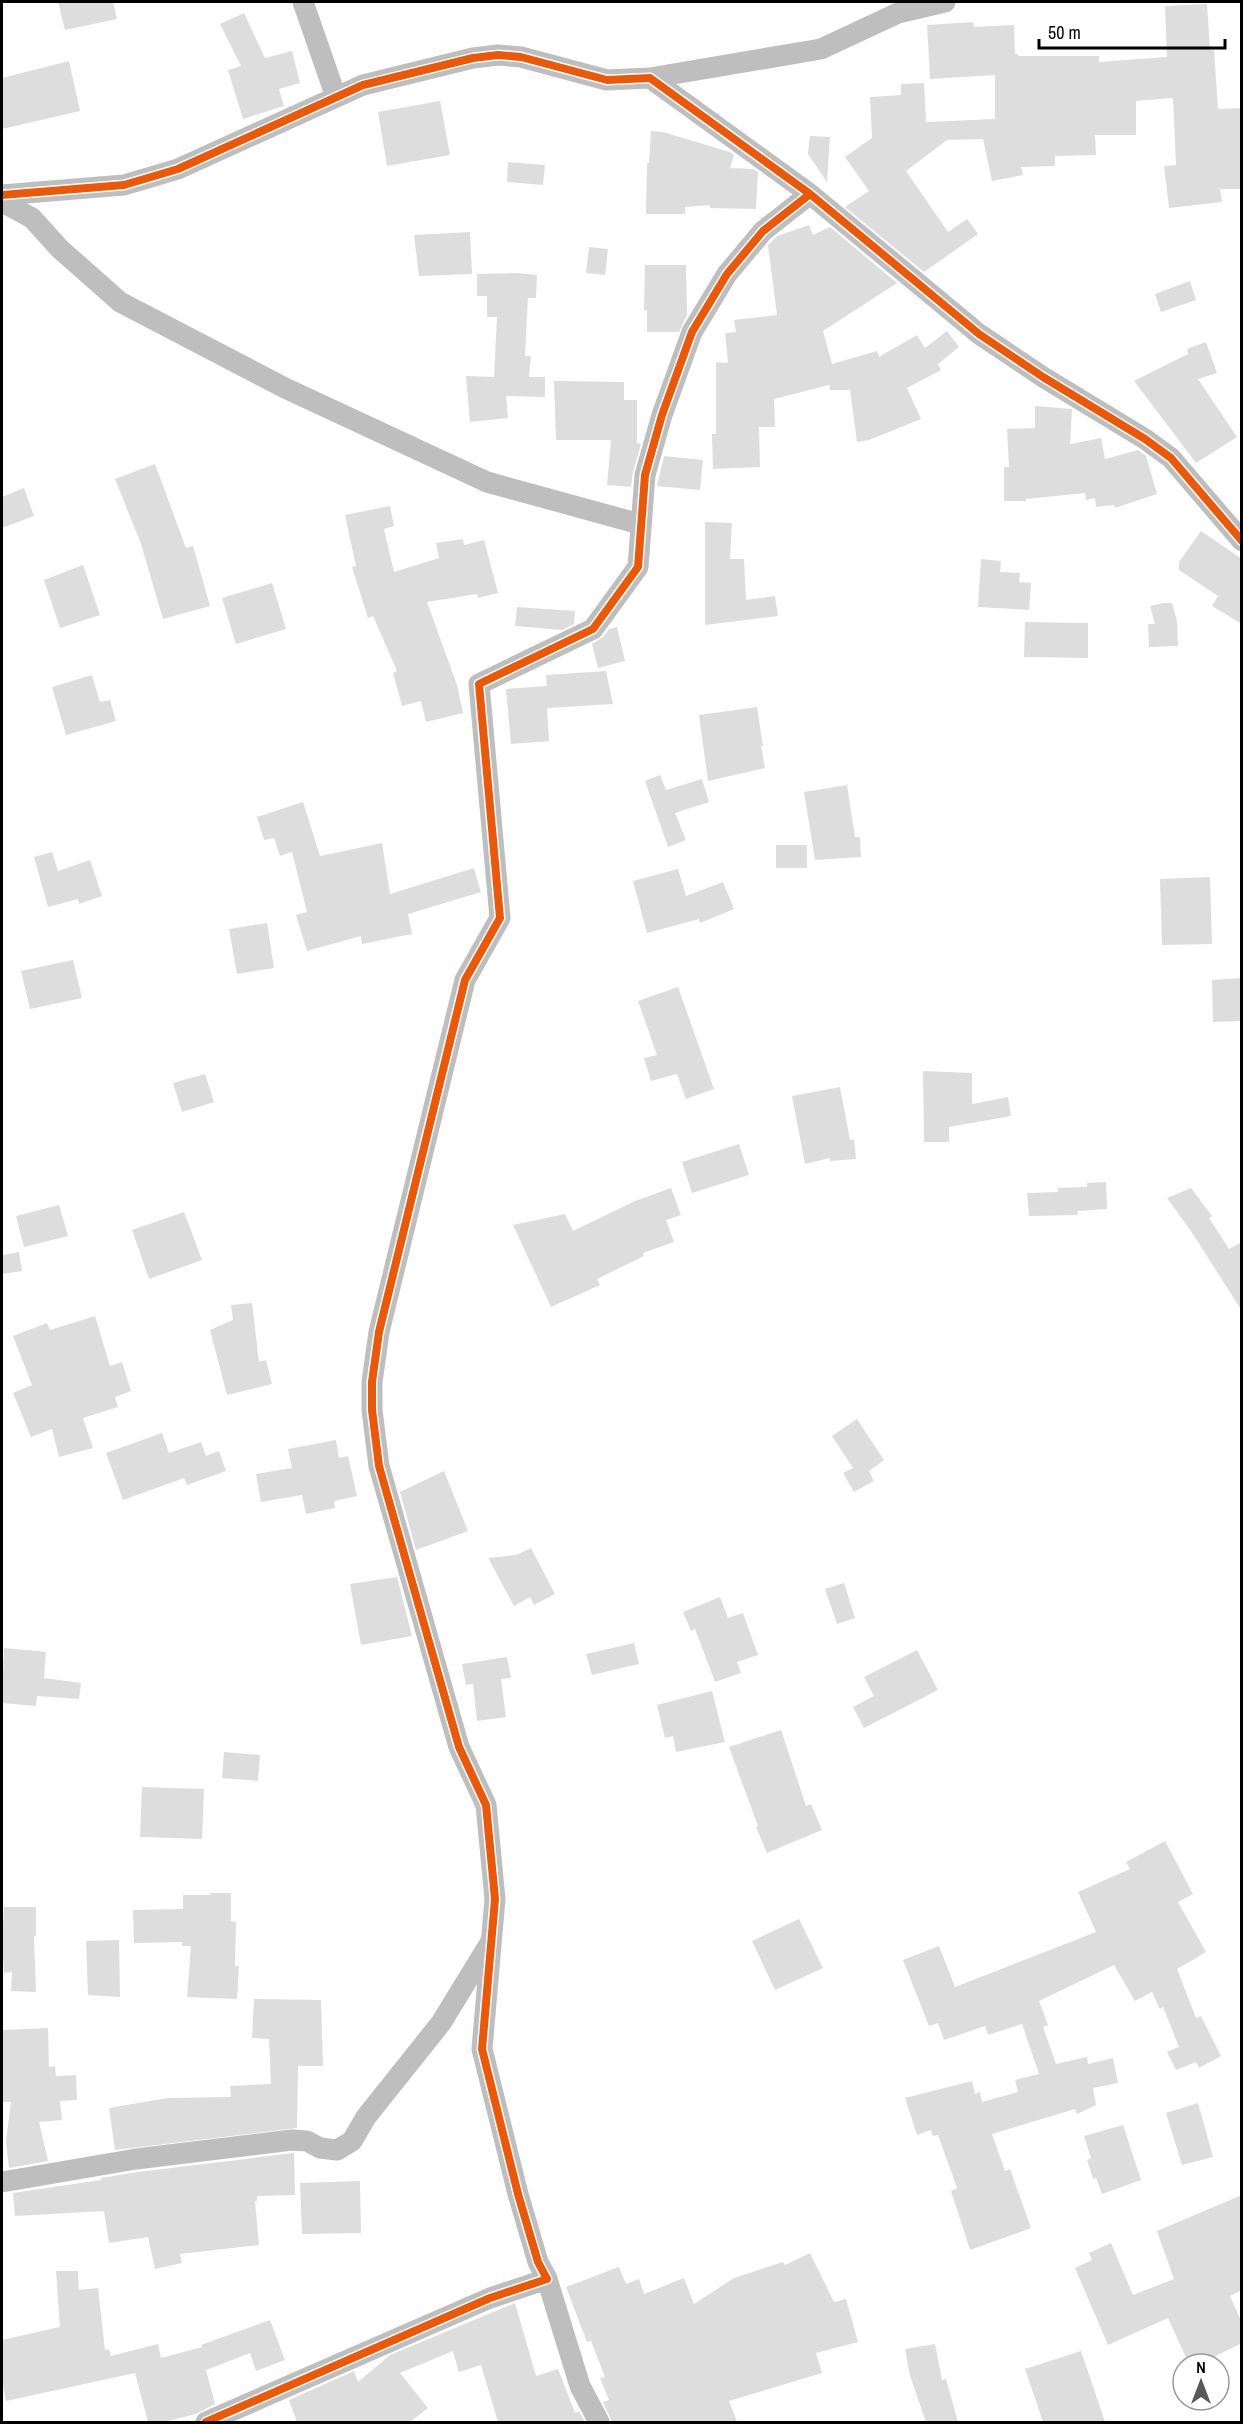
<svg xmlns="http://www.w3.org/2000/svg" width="1243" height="2424" viewBox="0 0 1243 2424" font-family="'Archivo Narrow',sans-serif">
<rect width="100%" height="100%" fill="#fff"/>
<path fill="#ddd" d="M 58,2 L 113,2 L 117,19 L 65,30 Z
M 1207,4 L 1210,50 L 1214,50 L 1218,109 L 1242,108 L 1242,189 L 1220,189 L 1222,202 L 1169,208 L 1164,166 L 1176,165 L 1173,98 L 1136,101 L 1136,135 L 1095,135 L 1096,155 L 1055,156 L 1055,166 L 1021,167 L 1023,175 L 992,181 L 983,139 L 947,140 L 906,171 L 948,232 L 967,219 L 978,234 L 924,272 L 845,207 L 869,191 L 845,157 L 872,138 L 870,97 L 901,95 L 901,84 L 924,83 L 926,122 L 995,119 L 995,75 L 930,79 L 927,25 L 973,22 L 974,27 L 1014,25 L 1015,54 L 1018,54 L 1018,56 L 1099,56 L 1099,62 L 1167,57 L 1165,6 Z
M 244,13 L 265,58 L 292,51 L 300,83 L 279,89 L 284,106 L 243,119 L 228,70 L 241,66 L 220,24 Z
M 69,61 L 80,111 L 2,129 L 2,78 Z
M 440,101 L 450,155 L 387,166 L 378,112 Z
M 651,131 L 663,132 L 730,152 L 734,155 L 730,168 L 753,169 L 758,172 L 756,209 L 710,208 L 710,205 L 685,207 L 685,214 L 646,214 L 647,163 L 649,163 Z
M 810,136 L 830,137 L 827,182 L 808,154 Z
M 508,162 L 545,165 L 543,185 L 507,182 Z
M 809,225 L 813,235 L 830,227 L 897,283 L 823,331 L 832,364 L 877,351 L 879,357 L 917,335 L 925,348 L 947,331 L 959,347 L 938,364 L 941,370 L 907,388 L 921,419 L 869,440 L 857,442 L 850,390 L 830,390 L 829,385 L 774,399 L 775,427 L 759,427 L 760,467 L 713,469 L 712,434 L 716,434 L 716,362 L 728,363 L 725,333 L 736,332 L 734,320 L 777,315 L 768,245 L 777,236 Z
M 470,232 L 472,274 L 419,276 L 414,235 Z
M 589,247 L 608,249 L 605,275 L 586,273 Z
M 645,265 L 686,265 L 687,315 L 679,332 L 647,332 L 647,310 L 644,310 Z
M 517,273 L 537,275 L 536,298 L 528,298 L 525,356 L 531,356 L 529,377 L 545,377 L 545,397 L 506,396 L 508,418 L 470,422 L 466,376 L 494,377 L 497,317 L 487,317 L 487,296 L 477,296 L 477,274 Z
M 1190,281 L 1196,300 L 1161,312 L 1155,294 Z
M 1206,342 L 1217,373 L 1198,379 L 1237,437 L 1196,463 L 1134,381 L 1188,354 L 1187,349 Z
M 554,381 L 624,382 L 624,400 L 637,400 L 637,443 L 641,444 L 633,472 L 631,487 L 607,485 L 611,440 L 556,440 Z
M 1035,406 L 1072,409 L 1070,444 L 1101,438 L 1105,459 L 1138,450 L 1146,456 L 1157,494 L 1115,508 L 1114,505 L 1096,507 L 1095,498 L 1086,500 L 1085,493 L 1026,499 L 1026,501 L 1004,501 L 1004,467 L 1009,467 L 1007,429 L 1035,428 Z
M 664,456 L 703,460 L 700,490 L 657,486 Z
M 155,464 L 186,548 L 193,546 L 210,606 L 163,619 L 141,544 L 115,479 Z
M 24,488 L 34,516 L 2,528 L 2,497 Z
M 390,506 L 394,526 L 384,529 L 394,572 L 439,558 L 436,543 L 463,539 L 464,545 L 484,540 L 498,593 L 478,598 L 477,594 L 427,602 L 457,685 L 463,713 L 426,722 L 421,701 L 402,706 L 393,673 L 397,671 L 373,616 L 368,618 L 352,567 L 356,566 L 345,515 Z
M 705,522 L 732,523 L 730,559 L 744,559 L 746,600 L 775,596 L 778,616 L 705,625 Z
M 1201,531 L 1242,559 L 1242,624 L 1212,606 L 1218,596 L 1179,570 L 1179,562 Z
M 981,559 L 1001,561 L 1000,572 L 1020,573 L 1019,582 L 1031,583 L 1029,610 L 978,607 Z
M 83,565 L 100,615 L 60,628 L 44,580 Z
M 272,583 L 286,629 L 236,644 L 222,598 Z
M 1164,603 L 1172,603 L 1177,621 L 1178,646 L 1149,647 L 1148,624 L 1155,624 L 1150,606 Z
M 517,607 L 575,611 L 574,624 L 562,630 L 515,626 Z
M 1025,622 L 1088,623 L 1088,658 L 1024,657 Z
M 617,627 L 625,661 L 598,668 L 592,644 L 603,637 L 609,629 Z
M 606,671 L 613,704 L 547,708 L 549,741 L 511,744 L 506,689 L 547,686 L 546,675 Z
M 92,675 L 100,702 L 110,700 L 116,721 L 66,735 L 52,687 Z
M 757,707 L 763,746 L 761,746 L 765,768 L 708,781 L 699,715 Z
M 660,775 L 666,790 L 702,779 L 709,802 L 675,813 L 686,840 L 668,847 L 645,781 Z
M 847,785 L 855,837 L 860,837 L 861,857 L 815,860 L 804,792 Z
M 303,802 L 320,856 L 382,843 L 390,894 L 474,868 L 481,892 L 408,914 L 412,934 L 362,944 L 361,936 L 307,951 L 296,915 L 307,912 L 292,852 L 280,856 L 274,838 L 264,840 L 257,817 Z
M 776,845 L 807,845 L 807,868 L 776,868 Z
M 52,852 L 58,871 L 90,860 L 102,896 L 79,904 L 78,899 L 48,907 L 34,857 Z
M 678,869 L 686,896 L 723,882 L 734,909 L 700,923 L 699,919 L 647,933 L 633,881 Z
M 1210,877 L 1212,944 L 1162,945 L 1160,879 Z
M 267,923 L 274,968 L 237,974 L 229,929 Z
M 73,960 L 82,998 L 30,1009 L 21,971 Z
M 1242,978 L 1242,1021 L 1213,1022 L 1212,980 Z
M 678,987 L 714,1089 L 686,1099 L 677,1074 L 651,1081 L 644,1058 L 657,1055 L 638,1001 Z
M 923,1071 L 972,1073 L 972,1104 L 1008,1097 L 1011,1116 L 949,1127 L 949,1142 L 924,1142 Z
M 205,1074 L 214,1102 L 182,1112 L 173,1083 Z
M 840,1087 L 850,1140 L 854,1139 L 856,1159 L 830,1161 L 830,1158 L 805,1164 L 792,1096 Z
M 739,1144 L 749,1175 L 692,1193 L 682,1162 Z
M 1106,1182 L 1107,1209 L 1077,1211 L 1078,1215 L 1029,1216 L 1027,1193 L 1058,1192 L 1058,1188 L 1087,1187 L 1087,1183 Z
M 671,1188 L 681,1215 L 666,1220 L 674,1242 L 643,1253 L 644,1256 L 597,1279 L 600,1285 L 551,1307 L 513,1225 L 565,1214 L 573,1231 L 635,1201 Z
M 1191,1188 L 1212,1216 L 1209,1218 L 1229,1249 L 1242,1242 L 1242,1311 L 1191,1231 L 1167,1198 Z
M 59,1205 L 68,1236 L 24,1247 L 16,1216 Z
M 184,1212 L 202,1260 L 149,1279 L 132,1230 Z
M 19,1252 L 22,1271 L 2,1274 L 2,1255 Z
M 252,1303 L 259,1362 L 266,1360 L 272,1384 L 227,1395 L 210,1330 L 233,1320 L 231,1305 Z
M 95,1316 L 110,1366 L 122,1362 L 131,1391 L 115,1397 L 118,1407 L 83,1418 L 93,1448 L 59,1457 L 52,1429 L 31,1437 L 13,1393 L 32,1385 L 13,1336 L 47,1323 L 50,1330 Z
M 857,1419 L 884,1460 L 869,1471 L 874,1481 L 854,1492 L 843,1473 L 853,1468 L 832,1436 Z
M 162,1433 L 169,1453 L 201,1442 L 206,1456 L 219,1451 L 226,1471 L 187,1485 L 184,1478 L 123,1500 L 106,1453 Z
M 336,1440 L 339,1458 L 348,1456 L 357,1496 L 334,1501 L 335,1508 L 306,1514 L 302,1495 L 261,1502 L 256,1474 L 292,1468 L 288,1449 Z
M 444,1471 L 468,1531 L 416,1550 L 400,1492 Z
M 531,1548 L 555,1594 L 534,1605 L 530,1597 L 514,1606 L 488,1558 L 516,1555 Z
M 397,1577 L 412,1636 L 361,1645 L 350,1584 Z
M 844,1583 L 855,1618 L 837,1624 L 825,1589 Z
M 720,1597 L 728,1618 L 743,1613 L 758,1655 L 737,1662 L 741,1673 L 715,1682 L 695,1629 L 691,1631 L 683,1612 Z
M 634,1643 L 639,1664 L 592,1675 L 586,1654 Z
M 4,1648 L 46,1652 L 44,1678 L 81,1683 L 79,1699 L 37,1696 L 36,1706 L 2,1703 Z
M 917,1650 L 938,1690 L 864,1728 L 853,1707 L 874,1696 L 864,1677 Z
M 507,1657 L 511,1678 L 501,1679 L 506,1717 L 477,1721 L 473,1684 L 466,1685 L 462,1664 Z
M 712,1691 L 725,1742 L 676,1752 L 673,1736 L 665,1738 L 657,1705 Z
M 781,1730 L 806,1806 L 811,1804 L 822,1830 L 767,1853 L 756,1827 L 758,1826 L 729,1747 Z
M 224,1752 L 260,1755 L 258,1781 L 222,1778 Z
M 142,1787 L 204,1789 L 202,1839 L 140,1837 Z
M 1165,1841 L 1193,1894 L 1178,1902 L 1206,1952 L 1177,1969 L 1196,2018 L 1201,2016 L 1221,2056 L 1199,2068 L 1196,2062 L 1176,2070 L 1167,2052 L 1179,2047 L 1163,2007 L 1160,2009 L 1152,1992 L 1135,2001 L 1114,1965 L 1039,2001 L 1048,2025 L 1043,2027 L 1056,2064 L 1087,2057 L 1088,2064 L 1113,2058 L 1118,2083 L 1093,2088 L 1096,2105 L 1077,2114 L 1075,2109 L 992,2134 L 1005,2171 L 1010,2169 L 1031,2228 L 970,2250 L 951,2191 L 957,2188 L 938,2135 L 933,2136 L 931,2130 L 917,2135 L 905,2098 L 972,2081 L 975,2094 L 980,2092 L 982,2102 L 1018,2092 L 1015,2080 L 1039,2074 L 1022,2024 L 988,2035 L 985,2026 L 944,2040 L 938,2023 L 929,2026 L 903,1960 L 939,1946 L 955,1987 L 1096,1932 L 1078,1892 L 1130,1869 L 1126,1862 Z
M 210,1893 L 231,1893 L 231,1921 L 236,1922 L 235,1966 L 239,1966 L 237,1999 L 187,1997 L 191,1946 L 182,1946 L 182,1942 L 134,1943 L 133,1910 L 183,1909 L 183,1895 L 210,1895 Z
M 4,1907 L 36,1907 L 36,1936 L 34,1936 L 36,1992 L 11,1991 L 12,1972 L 4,1973 L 2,1942 Z
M 799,1919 L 823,1968 L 775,1990 L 752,1941 Z
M 119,1940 L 120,1997 L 88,1995 L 86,1941 Z
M 254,1999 L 321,2000 L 323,2066 L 298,2066 L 297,2128 L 115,2150 L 109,2108 L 168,2098 L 231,2097 L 230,2086 L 271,2084 L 269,2039 L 252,2038 Z
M 48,2028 L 49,2067 L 55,2066 L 56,2076 L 76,2075 L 77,2100 L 60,2101 L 62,2120 L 39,2122 L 48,2161 L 9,2168 L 6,2141 L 11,2102 L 2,2102 L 2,2030 Z
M 1198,2103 L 1213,2157 L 1182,2165 L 1166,2113 Z
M 1123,2125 L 1141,2180 L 1102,2194 L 1096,2178 L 1093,2179 L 1087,2160 L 1091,2158 L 1084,2136 Z
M 294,2153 L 295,2195 L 257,2196 L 257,2201 L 255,2201 L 259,2245 L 180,2254 L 182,2263 L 155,2269 L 148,2237 L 109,2243 L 104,2211 L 15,2216 L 13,2193 L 101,2180 L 101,2178 L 138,2172 Z
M 360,2181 L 361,2233 L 302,2234 L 300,2183 Z
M 1242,2195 L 1242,2290 L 1230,2296 L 1242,2323 L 1242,2343 L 1199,2364 L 1189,2364 L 1168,2318 L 1108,2345 L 1075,2268 L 1092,2260 L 1089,2253 L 1111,2243 L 1133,2295 L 1174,2279 L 1157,2231 Z
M 810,2253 L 834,2302 L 846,2299 L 858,2342 L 816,2353 L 822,2373 L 729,2401 L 737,2422 L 612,2422 L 603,2402 L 609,2400 L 600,2378 L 605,2377 L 591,2341 L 587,2342 L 566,2287 L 619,2267 L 626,2284 L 639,2279 L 644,2294 L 684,2278 L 694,2304 L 734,2278 L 783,2262 L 785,2265 Z
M 56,2271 L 78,2271 L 79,2290 L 98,2288 L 105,2350 L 109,2349 L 111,2356 L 158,2344 L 161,2358 L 202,2347 L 201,2345 L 270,2320 L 285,2360 L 256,2371 L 250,2353 L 206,2370 L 215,2404 L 196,2414 L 164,2422 L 148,2422 L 135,2373 L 6,2401 L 2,2379 L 2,2340 L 60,2327 Z
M 515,2303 L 536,2376 L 558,2369 L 575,2413 L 579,2411 L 585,2422 L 498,2422 L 481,2365 L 459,2372 L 453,2351 L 400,2373 L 428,2408 L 410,2422 L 297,2422 L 289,2400 L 354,2371 L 358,2382 L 390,2355 Z
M 935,2344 L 942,2380 L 946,2379 L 958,2422 L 926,2422 L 910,2376 L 905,2349 Z
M 1081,2351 L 1105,2422 L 1043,2422 L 1025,2369 Z"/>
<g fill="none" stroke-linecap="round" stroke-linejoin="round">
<path stroke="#bebebe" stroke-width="21" d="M 303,2 L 336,97
M 650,78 L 821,49 L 898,13 L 945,2
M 2,195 L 124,185 L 178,169 L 363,85 L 473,58 L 498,55 L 521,57 L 607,80 L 650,78 L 810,194 L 979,334 L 1043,377 L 1145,439 L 1171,458 L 1242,541
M 2,202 L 32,218 L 60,249 L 120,302 L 285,388 L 487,482 L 640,524
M 2,2182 L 136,2159 L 292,2140 L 307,2141 L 320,2148 L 337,2150 L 352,2141 L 366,2117 L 441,2023 L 490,1943
M 547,2279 L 580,2386 L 599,2422
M 206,2422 L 490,2298 L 547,2279 L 538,2262 L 518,2194 L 482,2049 L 495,1899 L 486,1805 L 459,1747 L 379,1466 L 372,1410 L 372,1382 L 379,1332 L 465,980 L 500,918 L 479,684 L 593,629 L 638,567 L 645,475 L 662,415 L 692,332 L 727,274 L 763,231 L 810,194"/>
<g stroke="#fff" stroke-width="11">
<path id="cycleway" d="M 2,195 L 124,185 L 178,169 L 363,85 L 473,58 L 498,55 L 521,57 L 607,80 L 650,78 L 810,194 L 979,334 L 1043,377 L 1145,439 L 1171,458 L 1242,541
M 206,2422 L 490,2298 L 547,2279 L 538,2262 L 518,2194 L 482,2049 L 495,1899 L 486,1805 L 459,1747 L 379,1466 L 372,1410 L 372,1382 L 379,1332 L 465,980 L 500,918 L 479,684 L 593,629 L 638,567 L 645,475 L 662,415 L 692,332 L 727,274 L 763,231 L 810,194"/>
</g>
<use href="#cycleway" stroke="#e8590c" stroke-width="8"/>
</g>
<rect width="1243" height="2424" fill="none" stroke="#000000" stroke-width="6"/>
<g transform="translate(1201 2382)"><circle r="28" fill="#ffffff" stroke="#999999" stroke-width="1.5"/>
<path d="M0-4.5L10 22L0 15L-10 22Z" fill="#595959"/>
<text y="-9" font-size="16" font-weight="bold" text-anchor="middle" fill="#000000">N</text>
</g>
<path d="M1039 39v9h186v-9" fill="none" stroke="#000000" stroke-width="3"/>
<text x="1048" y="39" font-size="18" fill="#000000" stroke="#ffffff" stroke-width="4.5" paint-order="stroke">50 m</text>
</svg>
